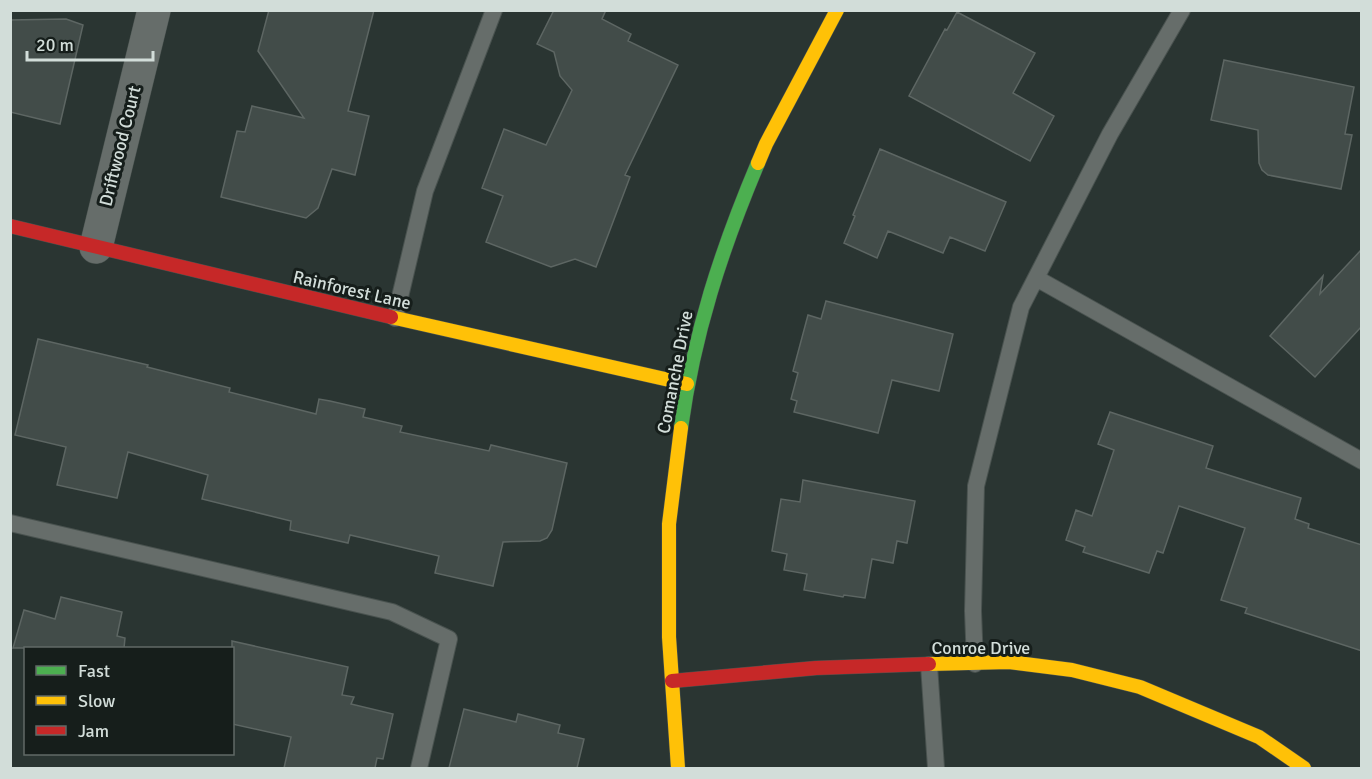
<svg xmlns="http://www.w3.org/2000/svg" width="1372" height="779" viewBox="0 0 1372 779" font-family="Signika,sans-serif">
<rect width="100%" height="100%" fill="#2a3532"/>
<path fill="#424c49" stroke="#5d6663" stroke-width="1.5" d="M 269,10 L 374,10 L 348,111 L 369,116 L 355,175 L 332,169 L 318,208 L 306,218 L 221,197 L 237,131 L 245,132 L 252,106 L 304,118 L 258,51 Z
M 554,10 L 606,10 L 602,19 L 631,34 L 628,41 L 678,65 L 625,175 L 630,177 L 596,267 L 575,259 L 551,267 L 486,242 L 503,196 L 482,188 L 504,129 L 546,145 L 572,90 L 560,76 L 554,52 L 537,44 Z
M 957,12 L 1035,53 L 1013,93 L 1054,116 L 1030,161 L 909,96 L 945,29 L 947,30 Z
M 66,19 L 83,25 L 60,124 L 10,112 L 10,20 Z
M 1224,60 L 1354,87 L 1345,134 L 1352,135 L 1341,189 L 1268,175 L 1262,170 L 1259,163 L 1258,130 L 1211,120 Z
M 880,149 L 1006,202 L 985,251 L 950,237 L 943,253 L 888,231 L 877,258 L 844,243 L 855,216 L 853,215 Z
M 1362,249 L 1362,326 L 1315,377 L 1270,336 L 1323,276 L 1320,294 Z
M 826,301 L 953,334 L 939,391 L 892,380 L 878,433 L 794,412 L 797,401 L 791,399 L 798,373 L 793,371 L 808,315 L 821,319 Z
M 38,339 L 148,365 L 147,367 L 230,388 L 229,392 L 316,414 L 319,399 L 330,401 L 365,409 L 363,417 L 402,426 L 400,432 L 489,451 L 491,445 L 567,463 L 552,530 L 547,538 L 540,541 L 503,542 L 493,586 L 435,573 L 439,556 L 350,535 L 348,543 L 290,530 L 291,521 L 202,499 L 208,475 L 128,452 L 117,498 L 57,485 L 66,447 L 15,435 Z
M 1110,412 L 1213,446 L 1206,468 L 1301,498 L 1295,519 L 1309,524 L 1308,528 L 1362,545 L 1362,651 L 1245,613 L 1247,608 L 1221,600 L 1245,528 L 1179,506 L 1163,553 L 1157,551 L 1149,573 L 1083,552 L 1085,547 L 1066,540 L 1076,510 L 1092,516 L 1114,450 L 1098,444 Z
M 803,480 L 915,501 L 907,543 L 897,541 L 893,563 L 872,559 L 865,598 L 844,595 L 843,597 L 804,590 L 807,574 L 784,570 L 787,554 L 772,551 L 781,499 L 800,502 Z
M 61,597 L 122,612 L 117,636 L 125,638 L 124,648 L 13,648 L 24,610 L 55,619 Z
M 232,641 L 348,667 L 342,695 L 354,697 L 351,704 L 393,714 L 383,759 L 377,758 L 375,768 L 284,768 L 291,737 L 232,724 Z
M 464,709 L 516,722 L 518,714 L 560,725 L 558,733 L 584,739 L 577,768 L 449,768 Z"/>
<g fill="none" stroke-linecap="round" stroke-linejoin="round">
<g stroke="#49524f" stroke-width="18">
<path id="lane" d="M 1036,278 L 1362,461
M 395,318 L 425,191 L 494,10
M 10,523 L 392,612 L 449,639 L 419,768
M 975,664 L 973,611 L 976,486 L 1021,307 L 1110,134 L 1182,10
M 929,665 L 936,768"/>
</g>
<g stroke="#49524f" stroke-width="34">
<path id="street" d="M 96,247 L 154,10"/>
</g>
<g stroke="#49524f" stroke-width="15">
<path id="fast" d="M 681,428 C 694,333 721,251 758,163"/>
</g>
<g stroke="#49524f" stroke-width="15">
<path id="slow" d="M 758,163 L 766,144 L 837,10
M 391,317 L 687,384
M 929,664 L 1009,662 L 1072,670 L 1140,687 L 1259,737 L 1304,768
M 678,768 L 669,637 L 669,524 L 681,428"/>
</g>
<g stroke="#49524f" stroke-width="15">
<path id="jam" d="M 10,226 L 391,317
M 672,681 L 816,668 L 929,664"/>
</g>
<use href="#lane" stroke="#666d6a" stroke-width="16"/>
<use href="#street" stroke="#666d6a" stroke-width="33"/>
<use href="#fast" stroke="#4caf50" stroke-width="14"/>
<use href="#slow" stroke="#ffc107" stroke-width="14"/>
<use href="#jam" stroke="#c62828" stroke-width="14"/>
</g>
<g text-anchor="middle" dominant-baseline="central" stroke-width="6" stroke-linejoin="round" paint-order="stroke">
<g font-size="18" fill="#d2ddd9" stroke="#161e1b">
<text transform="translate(120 146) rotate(-76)">Driftwood Court</text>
<text transform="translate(352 290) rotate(13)">Rainforest Lane</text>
<text transform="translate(675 372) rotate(-79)">Comanche Drive</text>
<text x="981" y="648">Conroe Drive</text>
</g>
</g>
<rect width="1372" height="779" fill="none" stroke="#d2ddd9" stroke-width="24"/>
<rect x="24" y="647" width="210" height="108" fill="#161e1b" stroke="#616a67" stroke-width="1.5"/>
<rect x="36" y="666" width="30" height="9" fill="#4caf50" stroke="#616a67" stroke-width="1.5"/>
<text x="78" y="677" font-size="18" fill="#d2ddd9">Fast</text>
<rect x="36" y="696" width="30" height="9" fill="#ffc107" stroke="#616a67" stroke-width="1.5"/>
<text x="78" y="707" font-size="18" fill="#d2ddd9">Slow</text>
<rect x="36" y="726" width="30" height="9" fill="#c62828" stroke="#616a67" stroke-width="1.5"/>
<text x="78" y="737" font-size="18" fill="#d2ddd9">Jam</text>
<path d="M27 51v9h126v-9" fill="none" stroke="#d2ddd9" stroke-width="3"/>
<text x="36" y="51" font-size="18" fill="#d2ddd9" stroke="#161e1b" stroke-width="4.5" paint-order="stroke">20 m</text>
</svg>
